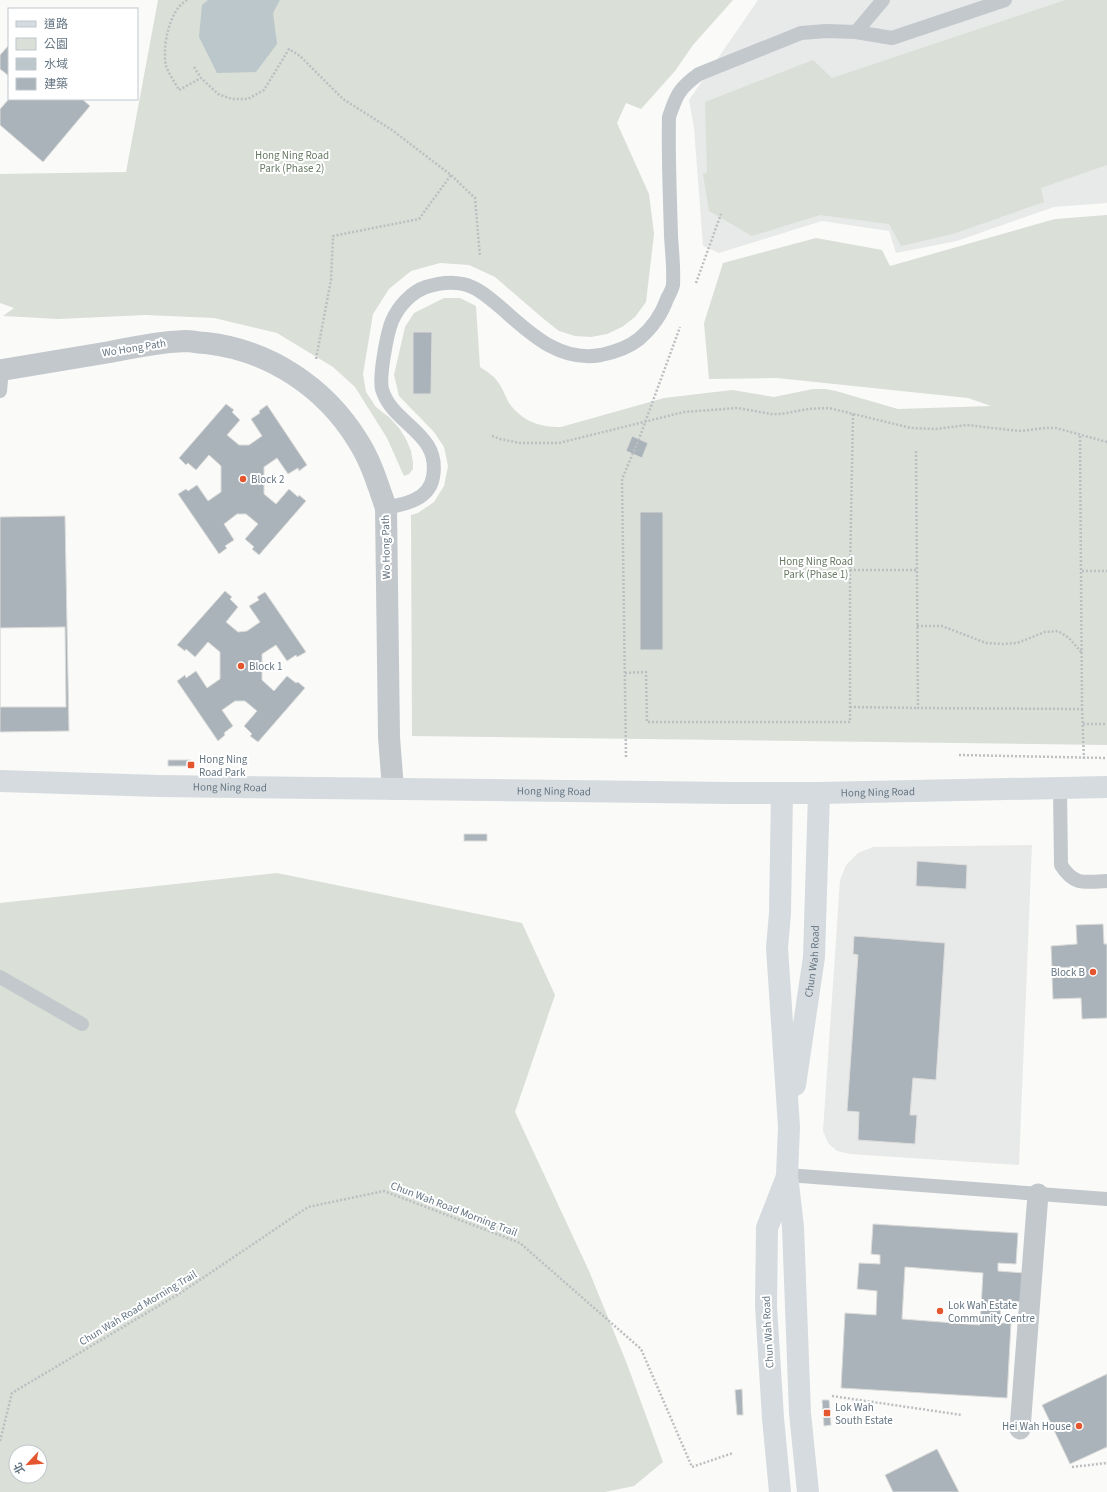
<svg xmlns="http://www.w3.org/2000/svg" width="1107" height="1492" viewBox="0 0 1107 1492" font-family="'Source Sans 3','Noto Sans TC',sans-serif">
<rect width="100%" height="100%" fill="#fafaf8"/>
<path fill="#e8e9e9" d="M 758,0 L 1107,0 L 1107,203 L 1054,207 L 957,241 L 896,253 L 889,231 L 822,221 L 719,253 L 703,246 L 694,128 L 689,100 Z
M 1032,845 L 1019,1165 L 850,1154 L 837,1151 L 828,1143 L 823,1131 L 840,880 L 846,865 L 858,853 L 873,847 Z"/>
<path fill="#dadfd7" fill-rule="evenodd" d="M 158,0 L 733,0 L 693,45 L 675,71 L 641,109 L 626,103 L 617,123 L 649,194 L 654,234 L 646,302 L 635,317 L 622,327 L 607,334 L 591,337 L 575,336 L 559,331 L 545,320 L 495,277 L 469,265 L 440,263 L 411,271 L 389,289 L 373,314 L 363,374 L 366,392 L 376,407 L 390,418 L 399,428 L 406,439 L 411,451 L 413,463 L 413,469 L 409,474 L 404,476 L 387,438 L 355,387 L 333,367 L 277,333 L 214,318 L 146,315 L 58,319 L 3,316 L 14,308 L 0,303 L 0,174 L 126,172 Z
M 1065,0 L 1107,0 L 1107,165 L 1041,188 L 1044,202 L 953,234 L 901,246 L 889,224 L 820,215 L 752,236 L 709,211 L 703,174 L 707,172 L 705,102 L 813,60 L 832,78 Z
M 1107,215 L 1107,745 L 412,736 L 411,515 L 418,513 L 434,502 L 444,486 L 448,466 L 444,447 L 434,432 L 399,396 L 394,375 L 405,327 L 414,313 L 444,298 L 460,298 L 476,306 L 480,367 C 486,371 493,375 497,381 C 503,388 505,396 509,403 C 523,422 540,427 561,427 L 664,398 L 732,390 L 774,397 L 813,389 L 825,389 L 836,391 L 898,409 L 991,406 L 968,398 L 777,378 L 709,379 L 704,323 L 723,263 L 816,238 L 882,250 L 890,266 L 1055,219 Z
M 277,873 L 522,923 L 555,995 L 515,1112 L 589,1271 L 627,1364 L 663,1462 L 634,1486 L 605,1492 L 0,1492 L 0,903 ZM 16,1452 L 40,1452 L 40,1476 L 16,1476 Z"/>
<path fill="#bbc7cb" d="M 208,0 L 280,0 L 273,13 L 277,44 L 256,72 L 217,73 L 199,37 L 202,5 Z"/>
<path fill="#aab3b9" stroke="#dcdcda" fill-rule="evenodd" d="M 9,45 L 9,76 L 0,69 L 0,55 Z
M 9,99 L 82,99 L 90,106 L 43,162 L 0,125 L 0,109 Z
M 413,332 L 432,332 L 431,394 L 413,394 Z
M 226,404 L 234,410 L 232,412 L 240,420 L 227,435 L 239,445 L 249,445 L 262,436 L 251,419 L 260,413 L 259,411 L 267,405 L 307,465 L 299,471 L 298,468 L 288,474 L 277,458 L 264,467 L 264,494 L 276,504 L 289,489 L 298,497 L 299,495 L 306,501 L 259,555 L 252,549 L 254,547 L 245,539 L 258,524 L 246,514 L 237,514 L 224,524 L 234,540 L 225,546 L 227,548 L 219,554 L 178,494 L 186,489 L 188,491 L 197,485 L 208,501 L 221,492 L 221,466 L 209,455 L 196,470 L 188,463 L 186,465 L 179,458 Z
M 632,436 L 648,443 L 642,458 L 626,451 Z
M 640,512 L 663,512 L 663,650 L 640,650 Z
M 65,516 L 69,731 L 0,732 L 0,517 Z
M 225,591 L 232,597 L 230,599 L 238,607 L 226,622 L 238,632 L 247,631 L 260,622 L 249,606 L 259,600 L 257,597 L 265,592 L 306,652 L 297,657 L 296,655 L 287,661 L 276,645 L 262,654 L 262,680 L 274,691 L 287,676 L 296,683 L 298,682 L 305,688 L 258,742 L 250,736 L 252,734 L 244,726 L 257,711 L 245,701 L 235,701 L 222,710 L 233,726 L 224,733 L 225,735 L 218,741 L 177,681 L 185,675 L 186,678 L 196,671 L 207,688 L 220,679 L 220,652 L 208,642 L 195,657 L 186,649 L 185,651 L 177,645 Z
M 65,627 L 66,707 L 0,707 L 0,628 Z
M 168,760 L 191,760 L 191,766 L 168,766 Z
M 464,834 L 487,834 L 487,841 L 464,841 Z
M 917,861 L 967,865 L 966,889 L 916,886 Z
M 1103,924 L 1104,944 L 1107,944 L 1107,1018 L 1082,1019 L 1081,998 L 1053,999 L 1052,977 L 1079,976 L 1078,967 L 1052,968 L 1051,946 L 1077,944 L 1076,925 Z
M 854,936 L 945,943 L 936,1080 L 913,1078 L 910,1115 L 917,1115 L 915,1144 L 858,1140 L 859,1112 L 847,1111 L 858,955 L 853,954 Z
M 873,1224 L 1018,1233 L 1016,1264 L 998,1263 L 998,1271 L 1024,1273 L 1022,1302 L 1001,1301 L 1000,1323 L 1011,1323 L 1007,1398 L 841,1388 L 845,1313 L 876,1315 L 877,1291 L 857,1289 L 859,1263 L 880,1264 L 880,1255 L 871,1254 ZM 905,1267 L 983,1273 L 980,1325 L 902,1319 Z
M 1107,1374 L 1107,1447 L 1070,1464 L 1042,1405 Z
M 742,1389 L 743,1415 L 737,1415 L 735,1390 Z
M 822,1400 L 829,1400 L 831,1425 L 824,1426 Z
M 937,1449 L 959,1492 L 893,1492 L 885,1475 Z"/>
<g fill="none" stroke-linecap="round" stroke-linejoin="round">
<path stroke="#bbbfc2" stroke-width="2.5" stroke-dasharray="2 2" stroke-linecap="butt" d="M 187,0 C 169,10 162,47 166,66 C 169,74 175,83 179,90 L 201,78
M 194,67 L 201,78 L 218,94 L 232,99 L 248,99 L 264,90 L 289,49 L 300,56 L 343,99 L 392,130 L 451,175 L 475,198 L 480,257
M 696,283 L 721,214
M 316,359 L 331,280 L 333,236 L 419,219 L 451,175
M 492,436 L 500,439 L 520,443 L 559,443 L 684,412 L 738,408 L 771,414 L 781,414 L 808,409 L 829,408 L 911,428 L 936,429 L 967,425 L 1009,430 L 1021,431 L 1045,428 L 1056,428 L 1107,442
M 916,451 L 918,708 L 1082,709 L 1080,435
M 846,570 L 917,570
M 1082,571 L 1107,571
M 917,626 L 942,626 L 986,643 L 1002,644 L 1017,643 L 1045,632 L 1058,631 L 1069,638 L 1082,653
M 625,673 L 646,672 L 647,722 L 850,722 L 850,570 L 853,414
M 850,707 L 918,708
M 1082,709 L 1084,759
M 1083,724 L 1107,724
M 959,755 L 1107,758
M 626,757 L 622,479 L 639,439 L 680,327
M 832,1396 L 962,1415
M 0,1441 L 12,1393 L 182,1292 L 308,1207 L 384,1191 L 520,1243 L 641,1349 L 692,1467 L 733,1453
M 1072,1467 L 1107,1463"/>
<path stroke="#c3c8cc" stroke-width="14" d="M 856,32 L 883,0
M 0,371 L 2,370 L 0,391
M 386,508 C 405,504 429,500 433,477 C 441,432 392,425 382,389 C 379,376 387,333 392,321 C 398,307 411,292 426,287 C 438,283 450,281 463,284 C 477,287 488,297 499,306 C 528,331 558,363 601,355 C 615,352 628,348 639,339 C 652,328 661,316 667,299 C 669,295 672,290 673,285 C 674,269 672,252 671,236 C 670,196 668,157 669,117 C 676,96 679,88 699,74 L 801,33 L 826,31 L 856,32 L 892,38 L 1005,0
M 1060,788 L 1061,865 C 1074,886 1085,882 1107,881
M 0,977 L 82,1024
M 787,1175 L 1107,1199"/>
<path stroke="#c3c8cc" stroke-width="21" d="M 1020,1429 L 1038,1194"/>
<path stroke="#c3c8cc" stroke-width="22" d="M 2,370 C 38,364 74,358 110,352 C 134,347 159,342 185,341 C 192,341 199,343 206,343 C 269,350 325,387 358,441 C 371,461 378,485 386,508 L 389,737 L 393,789"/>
<g stroke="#d6dbdf" stroke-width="22">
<path id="s1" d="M 0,781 L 159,786 L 730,793 L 819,793 L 1107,787"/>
<path d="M 782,793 L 780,913 L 777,948 L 789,1127 L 787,1175 L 793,1227 L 800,1413 L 808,1492"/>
<path id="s2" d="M 795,1085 L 814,957 L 819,793"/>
<path d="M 780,1492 L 773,1418 L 766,1306 L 767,1228 L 786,1179"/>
</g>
</g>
<g fill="#e4572e" stroke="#fff" stroke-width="1.5">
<circle cx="243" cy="479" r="4"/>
<circle cx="241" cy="666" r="4"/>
<rect x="187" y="761" width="8" height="8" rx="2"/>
<circle cx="1093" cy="972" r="4"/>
<circle cx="940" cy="1311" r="4"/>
<rect x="823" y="1409" width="8" height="8" rx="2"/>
<circle cx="1079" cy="1426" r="4"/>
</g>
<g text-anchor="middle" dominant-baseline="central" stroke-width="4" stroke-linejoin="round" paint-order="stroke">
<g font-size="11" fill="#687a64" stroke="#fff">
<text x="292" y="155">Hong Ning Road<tspan x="292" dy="13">Park (Phase 2)</tspan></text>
<text x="816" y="561">Hong Ning Road<tspan x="816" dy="13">Park (Phase 1)</tspan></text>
</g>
<g font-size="11" fill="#657683" stroke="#fff">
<text transform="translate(134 348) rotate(-9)">Wo Hong Path</text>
<text transform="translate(386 547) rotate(-91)">Wo Hong Path</text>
<text stroke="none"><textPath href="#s1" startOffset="230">Hong Ning Road</textPath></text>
<text stroke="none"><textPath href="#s1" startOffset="554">Hong Ning Road</textPath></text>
<text stroke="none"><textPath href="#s1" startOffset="878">Hong Ning Road</textPath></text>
<text stroke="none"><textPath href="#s2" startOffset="125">Chun Wah Road</textPath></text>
<text transform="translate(454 1209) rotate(21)">Chun Wah Road Morning Trail</text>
<text transform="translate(138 1308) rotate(-31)">Chun Wah Road Morning Trail</text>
<text transform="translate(768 1332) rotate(-93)">Chun Wah Road</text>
</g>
<g font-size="11" fill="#657683" stroke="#fff" text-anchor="start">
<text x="251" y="479">Block 2</text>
<text x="249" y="666">Block 1</text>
<text x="199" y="759">Hong Ning<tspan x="199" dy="13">Road Park</tspan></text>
<text x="1085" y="972" text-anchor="end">Block B</text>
<text x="948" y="1305">Lok Wah Estate<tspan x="948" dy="13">Community Centre</tspan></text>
<text x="835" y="1407">Lok Wah<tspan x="835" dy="13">South Estate</tspan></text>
<text x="1071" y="1426" text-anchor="end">Hei Wah House</text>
</g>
</g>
<rect x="8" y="8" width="130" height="92" fill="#ffffff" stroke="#c1c8cd"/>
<rect x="16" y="21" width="20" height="6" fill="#d6dbdf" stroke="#c1c8cd"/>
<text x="44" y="28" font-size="12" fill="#657683">道路</text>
<rect x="16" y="38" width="20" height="12" fill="#dadfd7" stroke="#c1c8cd"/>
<text x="44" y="48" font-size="12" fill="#657683">公園</text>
<rect x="16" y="58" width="20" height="12" fill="#bbc7cb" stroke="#c1c8cd"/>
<text x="44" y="68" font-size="12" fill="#657683">水域</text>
<rect x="16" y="78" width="20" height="12" fill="#aab3b9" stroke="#c1c8cd"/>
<text x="44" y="88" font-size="12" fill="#657683">建築</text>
<g transform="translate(28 1464) rotate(244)"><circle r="19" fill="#ffffff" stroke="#c1c8cd"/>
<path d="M0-3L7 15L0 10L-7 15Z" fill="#e4572e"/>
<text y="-6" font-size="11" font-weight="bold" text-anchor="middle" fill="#657683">北</text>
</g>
</svg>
